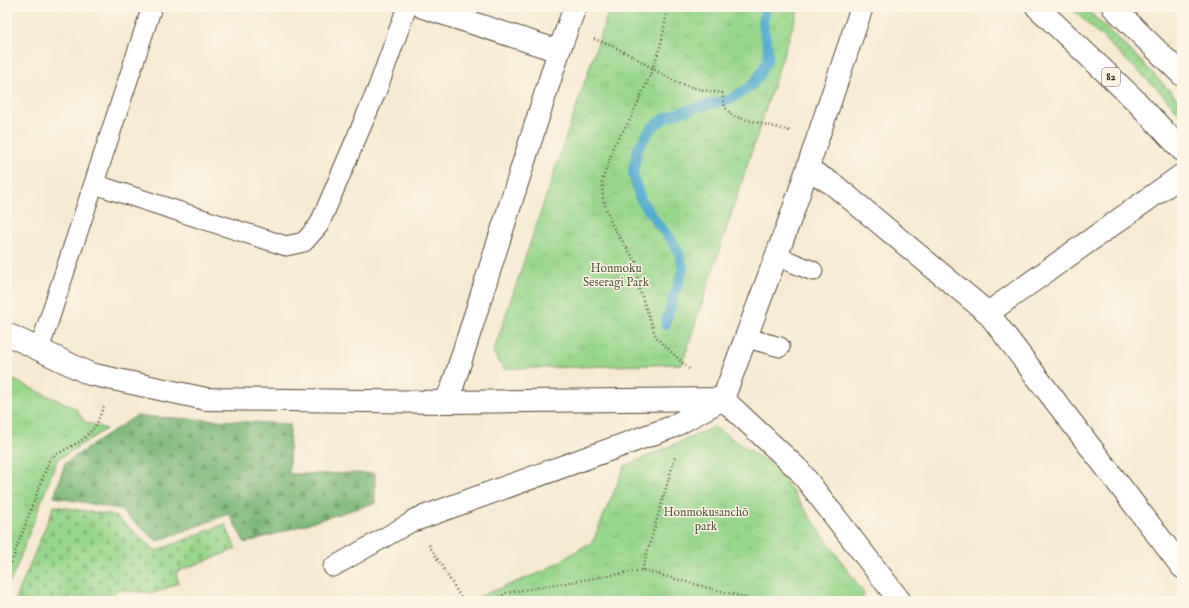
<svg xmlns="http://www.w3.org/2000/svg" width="1189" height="608" viewBox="0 0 1189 608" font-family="'IM FELL English',serif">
<defs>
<pattern id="forest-firs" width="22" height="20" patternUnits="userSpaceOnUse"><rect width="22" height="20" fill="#7ab878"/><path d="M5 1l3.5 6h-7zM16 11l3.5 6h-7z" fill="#659662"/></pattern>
<pattern id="cemetery-stones" width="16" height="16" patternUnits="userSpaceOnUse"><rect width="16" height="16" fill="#99d78d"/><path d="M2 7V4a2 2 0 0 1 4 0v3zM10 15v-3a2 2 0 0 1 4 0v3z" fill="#85b979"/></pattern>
<pattern id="park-tufts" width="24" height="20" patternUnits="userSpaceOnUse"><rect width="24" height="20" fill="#99d78d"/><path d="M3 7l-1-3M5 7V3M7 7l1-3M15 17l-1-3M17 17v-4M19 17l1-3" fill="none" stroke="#85b979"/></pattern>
<pattern id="garden-furrows" width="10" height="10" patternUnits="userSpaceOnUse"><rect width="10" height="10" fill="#99d78d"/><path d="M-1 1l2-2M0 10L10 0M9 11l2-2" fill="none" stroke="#85b979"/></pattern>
</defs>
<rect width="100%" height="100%" fill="#fcf5e5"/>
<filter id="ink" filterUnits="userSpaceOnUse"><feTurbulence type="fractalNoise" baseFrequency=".025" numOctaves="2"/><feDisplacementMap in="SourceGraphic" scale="8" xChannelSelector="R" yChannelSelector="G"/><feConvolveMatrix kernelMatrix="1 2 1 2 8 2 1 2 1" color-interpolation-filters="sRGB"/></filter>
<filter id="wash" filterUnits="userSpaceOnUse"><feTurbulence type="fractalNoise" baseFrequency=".012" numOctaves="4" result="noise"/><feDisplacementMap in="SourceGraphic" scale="16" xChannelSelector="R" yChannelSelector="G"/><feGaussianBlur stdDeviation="0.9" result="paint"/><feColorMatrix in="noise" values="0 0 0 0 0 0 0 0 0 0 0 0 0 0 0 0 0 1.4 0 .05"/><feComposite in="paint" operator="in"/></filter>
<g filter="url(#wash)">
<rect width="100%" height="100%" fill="#f6ead2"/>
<path fill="url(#forest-firs)" stroke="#5a714b" d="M 136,416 L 290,424 L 289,474 L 375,473 L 375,503 L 245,543 L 229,514 L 157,541 L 119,509 L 54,497 L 65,463 Z"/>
<path fill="url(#cemetery-stones)" stroke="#6a8056" d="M 54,506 L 116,516 L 156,551 L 225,524 L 236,549 L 176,572 L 178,583 L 155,593 L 116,590 L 111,601 L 15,601 Z"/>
<path fill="url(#park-tufts)" stroke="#6a8056" d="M 610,7 L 799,7 L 682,364 L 504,369 L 493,353 Z
M 7,377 L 75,408 L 85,422 L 106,429 L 57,460 L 13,576 L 7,587 Z
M 714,427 L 775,467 L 865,595 L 857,601 L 468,601 L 544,571 L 593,541 L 625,466 Z"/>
<path fill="url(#garden-furrows)" stroke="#6a8056" d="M 1070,7 L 1084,7 C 1118,38 1151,70 1182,104 L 1182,116 L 1156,88 Z"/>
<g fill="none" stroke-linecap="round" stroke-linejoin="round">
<path stroke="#51abcf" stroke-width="10" d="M 665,325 L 683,268 L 679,253 L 672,241 L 657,223 L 639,197 L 633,172 L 638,148 L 652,127 L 665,118 L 677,113 L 731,99 L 750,87 L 759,76 L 768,59 L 768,48 L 764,31 L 763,21 L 766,7"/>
</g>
</g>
<g filter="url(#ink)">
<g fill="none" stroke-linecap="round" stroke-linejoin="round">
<g stroke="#574739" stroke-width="21">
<path id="service" d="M 94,184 L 286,246 L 304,242 L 319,225 L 377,90 L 407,7
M 776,256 L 813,271
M 747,338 L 780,347
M 39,350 L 152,7
M 333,567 L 415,520"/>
</g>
<g stroke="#574739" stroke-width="24">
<path id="minor" d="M 423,7 L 559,51
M 988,313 L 1182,175
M 7,334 L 90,374 L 206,399 L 445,402 L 723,399 L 799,470 L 900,601
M 445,402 L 452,388 L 559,51 L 575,7
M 415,520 L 672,427 L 723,399 L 792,214 L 862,7"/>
</g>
<g stroke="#574739" stroke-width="24">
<path id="tertiary" d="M 808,169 L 834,185 L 988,313 L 1182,567"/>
</g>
<g stroke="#574739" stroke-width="24">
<path id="primary" d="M 1037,7 L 1135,100 L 1182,150
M 1113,7 L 1182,75"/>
</g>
<path stroke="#574739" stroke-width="2.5" stroke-dasharray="1 3" stroke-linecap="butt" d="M 667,7 L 665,24 L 661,44 L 649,78 L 630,120 L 613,147 L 610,159 L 602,181 L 603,199 L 612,225 L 636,262 L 638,285 L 656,337 L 691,371
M 594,39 C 609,44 624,51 639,60 C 652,68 665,77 679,83 C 692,88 708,91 722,93 L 725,107 L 732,116 L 790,131
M 429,545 L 463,601
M 642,570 L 675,457
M 7,574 L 50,458 L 81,441 L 95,427 L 104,406
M 497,601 L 505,593 L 642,570 L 747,598 L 746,601"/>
<use href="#service" stroke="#fff" stroke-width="19"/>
<use href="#minor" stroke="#fff" stroke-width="22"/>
<use href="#tertiary" stroke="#fff" stroke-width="22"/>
<use href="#primary" stroke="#fff" stroke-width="22"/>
</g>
</g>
<g text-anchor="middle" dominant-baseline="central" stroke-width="3" stroke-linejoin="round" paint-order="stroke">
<rect fill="#fcf5e5" stroke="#75675a" stroke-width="1" x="1102" y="68" width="18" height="18" rx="3"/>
<g font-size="11" font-weight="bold" fill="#3b2a1e">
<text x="1111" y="77">82</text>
</g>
<g font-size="12" fill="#52553a" stroke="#fcf5e5">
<text x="616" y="268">Honmoku<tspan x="616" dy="14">Seseragi Park</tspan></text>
<text x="706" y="512">Honmokusanchō<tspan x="706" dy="14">park</tspan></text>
</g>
</g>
<rect width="1189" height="608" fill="none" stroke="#fcf5e5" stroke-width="24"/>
</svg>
